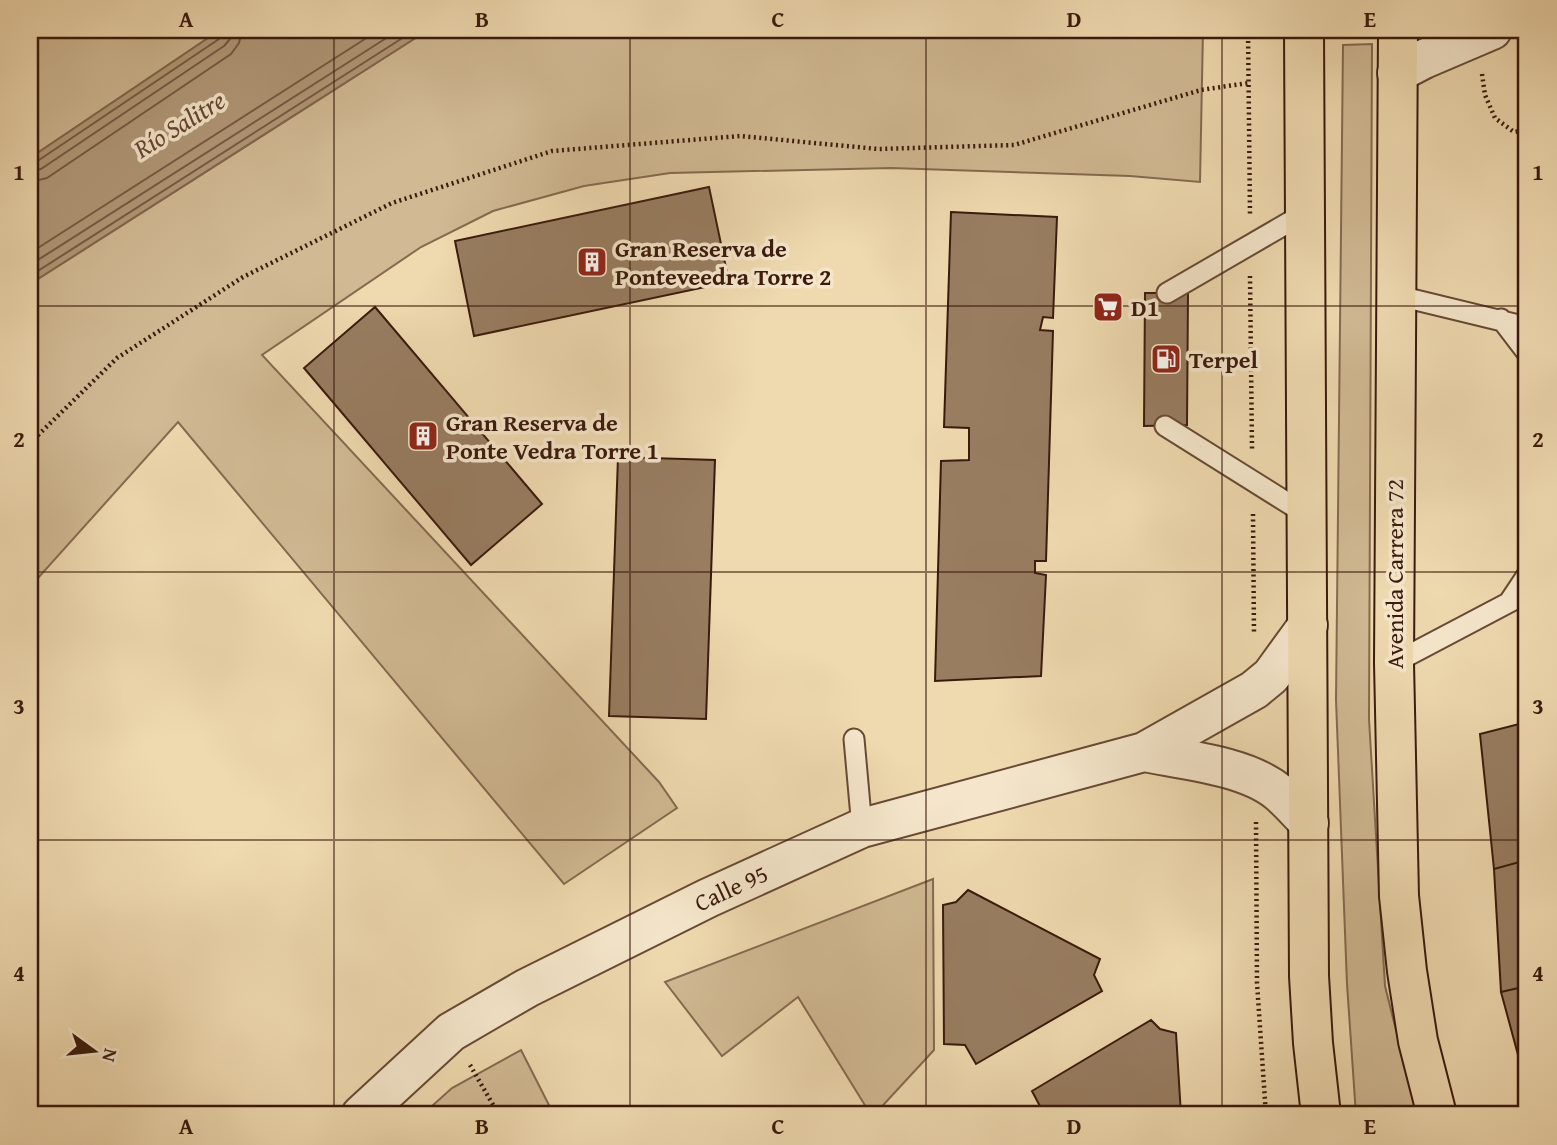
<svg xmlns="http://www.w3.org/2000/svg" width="1557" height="1145" viewBox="0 0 1557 1145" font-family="'Gentium Book Plus',serif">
<rect width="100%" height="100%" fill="#efd9af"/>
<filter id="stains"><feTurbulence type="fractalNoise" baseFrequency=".00286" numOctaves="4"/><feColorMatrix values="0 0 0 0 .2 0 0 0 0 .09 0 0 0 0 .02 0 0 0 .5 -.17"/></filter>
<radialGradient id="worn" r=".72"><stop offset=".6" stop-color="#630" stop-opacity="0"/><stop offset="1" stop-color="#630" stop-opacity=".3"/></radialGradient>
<path fill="#d0b993" stroke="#856a50" stroke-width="2" d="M 30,30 L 220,30 L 30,158 Z
M 428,30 L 1203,30 L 1200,182 L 1130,176 L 891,168 L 670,173 L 584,186 L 493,211 L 421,247 L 262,355 L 659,782 L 677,808 L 564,884 L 178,422 L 30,587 L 30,284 Z
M 1372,44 L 1369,719 L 1385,986 L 1417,1115 L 1356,1115 L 1347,984 L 1336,700 L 1343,45 Z
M 933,879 L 934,1050 L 874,1115 L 871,1115 L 798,997 L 722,1056 L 665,982 Z
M 521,1050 L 554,1115 L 422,1115 L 452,1088 Z"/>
<path fill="#b19878" stroke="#81664d" stroke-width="2" d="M 220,30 L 428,30 L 30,284 L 30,158 Z"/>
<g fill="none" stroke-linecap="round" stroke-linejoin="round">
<path stroke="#765942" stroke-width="2" d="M 30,163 L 36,162 L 219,39 L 222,30
M 30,172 L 41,169 L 224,46 L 230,39 L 231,30
M 30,182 L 47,178 L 231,54 L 239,43 L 242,30
M 30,253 L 379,30
M 30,265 L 399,30
M 30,276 L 415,30"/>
</g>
<path fill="#987d61" stroke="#3a1a0c" stroke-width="2" d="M 709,187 L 729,282 L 474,336 L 455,241 Z
M 951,212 L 1057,217 L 1053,318 L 1043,317 L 1040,330 L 1053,331 L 1046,561 L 1035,561 L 1035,573 L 1046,575 L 1041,676 L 935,681 L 941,461 L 969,460 L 969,428 L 944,427 Z
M 1145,293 L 1188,293 L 1187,425 L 1144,426 Z
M 375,307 L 542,504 L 471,565 L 304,368 Z
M 618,457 L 715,460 L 706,719 L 609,716 Z
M 1527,722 L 1527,860 L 1494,869 L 1480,734 Z
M 1527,860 L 1527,986 L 1501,992 L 1494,869 Z
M 968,890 L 1100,959 L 1094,975 L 1102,991 L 976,1064 L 965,1045 L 944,1044 L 943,905 L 956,902 Z
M 1527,986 L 1527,1088 L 1501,992 Z
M 1151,1020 L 1160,1029 L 1176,1033 L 1181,1115 L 1039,1115 L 1042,1110 L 1032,1091 Z"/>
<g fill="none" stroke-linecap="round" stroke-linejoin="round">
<g stroke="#674a35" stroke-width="23">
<path id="service" d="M 1167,293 L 1305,213
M 1395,295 L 1527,327
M 1501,319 L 1527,353
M 1165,426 L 1307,515
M 1509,602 L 1527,575
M 1394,663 L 1527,593
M 854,739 L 862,828"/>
</g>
<g stroke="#674a35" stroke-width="42">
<path id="minor" d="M 1397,73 L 1424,59 L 1492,30
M 1144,752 C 1185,760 1246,766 1278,792 C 1289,801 1299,813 1309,823
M 361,1115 L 451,1032 L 527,988 L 708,898 L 862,828 L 1144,752 L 1254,690 L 1271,676 L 1308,625"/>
</g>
<g stroke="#3a1a0c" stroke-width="42">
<path id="trunk" d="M 1304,30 L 1309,976 L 1313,1043 L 1321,1115
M 1398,30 L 1394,663 L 1399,896 L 1407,971 L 1418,1041 L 1437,1115"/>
</g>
<path stroke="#3a1a0c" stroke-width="4.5" stroke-dasharray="2 3.5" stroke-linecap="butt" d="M 1248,30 L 1250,214
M 1482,74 L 1485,95 L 1495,118 L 1514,132 L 1527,130
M 1250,276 L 1252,449
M 30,443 L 117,358 L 243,277 L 392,203 L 552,151 L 740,136 L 878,149 L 1014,145 L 1201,90 L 1248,83
M 1253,514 L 1254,634
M 1256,822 L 1257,983 L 1266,1115
M 470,1065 L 499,1115"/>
<use href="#service" stroke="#f5e6cb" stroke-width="19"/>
<use href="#minor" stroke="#f5e6cb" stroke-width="38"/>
<use href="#trunk" stroke="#efd9af" stroke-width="38"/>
</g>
<path fill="none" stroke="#3a1a0c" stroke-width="2" stroke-opacity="0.55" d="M 334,30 L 334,1115M 630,30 L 630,1115M 926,30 L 926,1115M 1222,30 L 1222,1115M 30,306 L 1527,306M 30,572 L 1527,572M 30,840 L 1527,840"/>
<defs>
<g id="building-square" transform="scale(1.575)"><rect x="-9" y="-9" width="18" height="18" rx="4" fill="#8f2418" stroke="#f5e6cb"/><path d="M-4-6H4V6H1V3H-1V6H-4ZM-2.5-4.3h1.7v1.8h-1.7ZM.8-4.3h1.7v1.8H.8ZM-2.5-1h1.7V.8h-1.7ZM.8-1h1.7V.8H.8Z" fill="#fff"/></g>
<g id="supermarket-square" transform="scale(1.575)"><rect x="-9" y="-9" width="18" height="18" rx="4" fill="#8f2418" stroke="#f5e6cb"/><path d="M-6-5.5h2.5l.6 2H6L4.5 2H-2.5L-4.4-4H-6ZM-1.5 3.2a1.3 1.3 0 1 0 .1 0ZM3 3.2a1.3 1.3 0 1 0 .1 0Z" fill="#fff"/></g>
<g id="fuel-square" transform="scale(1.575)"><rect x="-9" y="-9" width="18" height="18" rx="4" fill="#8f2418" stroke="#f5e6cb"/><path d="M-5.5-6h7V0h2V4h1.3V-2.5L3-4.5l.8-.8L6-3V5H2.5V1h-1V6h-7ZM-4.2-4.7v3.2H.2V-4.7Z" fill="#fff"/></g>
</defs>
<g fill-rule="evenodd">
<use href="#building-square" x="592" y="262"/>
<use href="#supermarket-square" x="1108" y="307"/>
<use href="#fuel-square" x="1166" y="359"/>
<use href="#building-square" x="423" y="436"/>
</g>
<g text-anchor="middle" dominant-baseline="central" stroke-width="7" stroke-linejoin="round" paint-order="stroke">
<g font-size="24" font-weight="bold" fill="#3a1a0c" stroke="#f5e6cb" text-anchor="start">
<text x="615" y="248">Gran Reserva de<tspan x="615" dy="28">Ponteveedra Torre 2</tspan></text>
<text x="1131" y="307">D1</text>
<text x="1189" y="359">Terpel</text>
<text x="446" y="422">Gran Reserva de<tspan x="446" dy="28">Ponte Vedra Torre 1</tspan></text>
</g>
<g font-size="24" fill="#3a1a0c" stroke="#f5e6cb">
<text transform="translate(1394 574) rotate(-90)">Avenida Carrera 72</text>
<text transform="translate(731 888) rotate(-25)">Calle 95</text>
</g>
<g font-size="26" font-style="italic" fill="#644632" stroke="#f5e6cb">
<text transform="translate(179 124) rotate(-32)">Río Salitre</text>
</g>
</g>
<rect width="1557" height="1145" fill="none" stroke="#efd9af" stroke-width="77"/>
<g transform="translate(94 1051) rotate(105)" stroke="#f5e6cb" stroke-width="5" paint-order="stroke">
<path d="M0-5L12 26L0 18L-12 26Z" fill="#3a1a0c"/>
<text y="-10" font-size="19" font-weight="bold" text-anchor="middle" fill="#3a1a0c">N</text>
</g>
<rect x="38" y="38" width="1480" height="1068" fill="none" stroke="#3a1a0c" stroke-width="2.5"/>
<g font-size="23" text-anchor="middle" font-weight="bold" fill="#3a1a0c">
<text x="186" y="27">A</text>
<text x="482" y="27">B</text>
<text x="778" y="27">C</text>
<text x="1074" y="27">D</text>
<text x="1370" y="27">E</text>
<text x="19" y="180">1</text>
<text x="1538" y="180">1</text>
<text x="19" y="447">2</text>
<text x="1538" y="447">2</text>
<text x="19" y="714">3</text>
<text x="1538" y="714">3</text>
<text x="19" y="981">4</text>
<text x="1538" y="981">4</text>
<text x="186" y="1134">A</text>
<text x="482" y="1134">B</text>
<text x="778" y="1134">C</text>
<text x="1074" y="1134">D</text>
<text x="1370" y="1134">E</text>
</g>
<rect width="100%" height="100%" filter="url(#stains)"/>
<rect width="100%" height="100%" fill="url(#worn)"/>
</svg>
